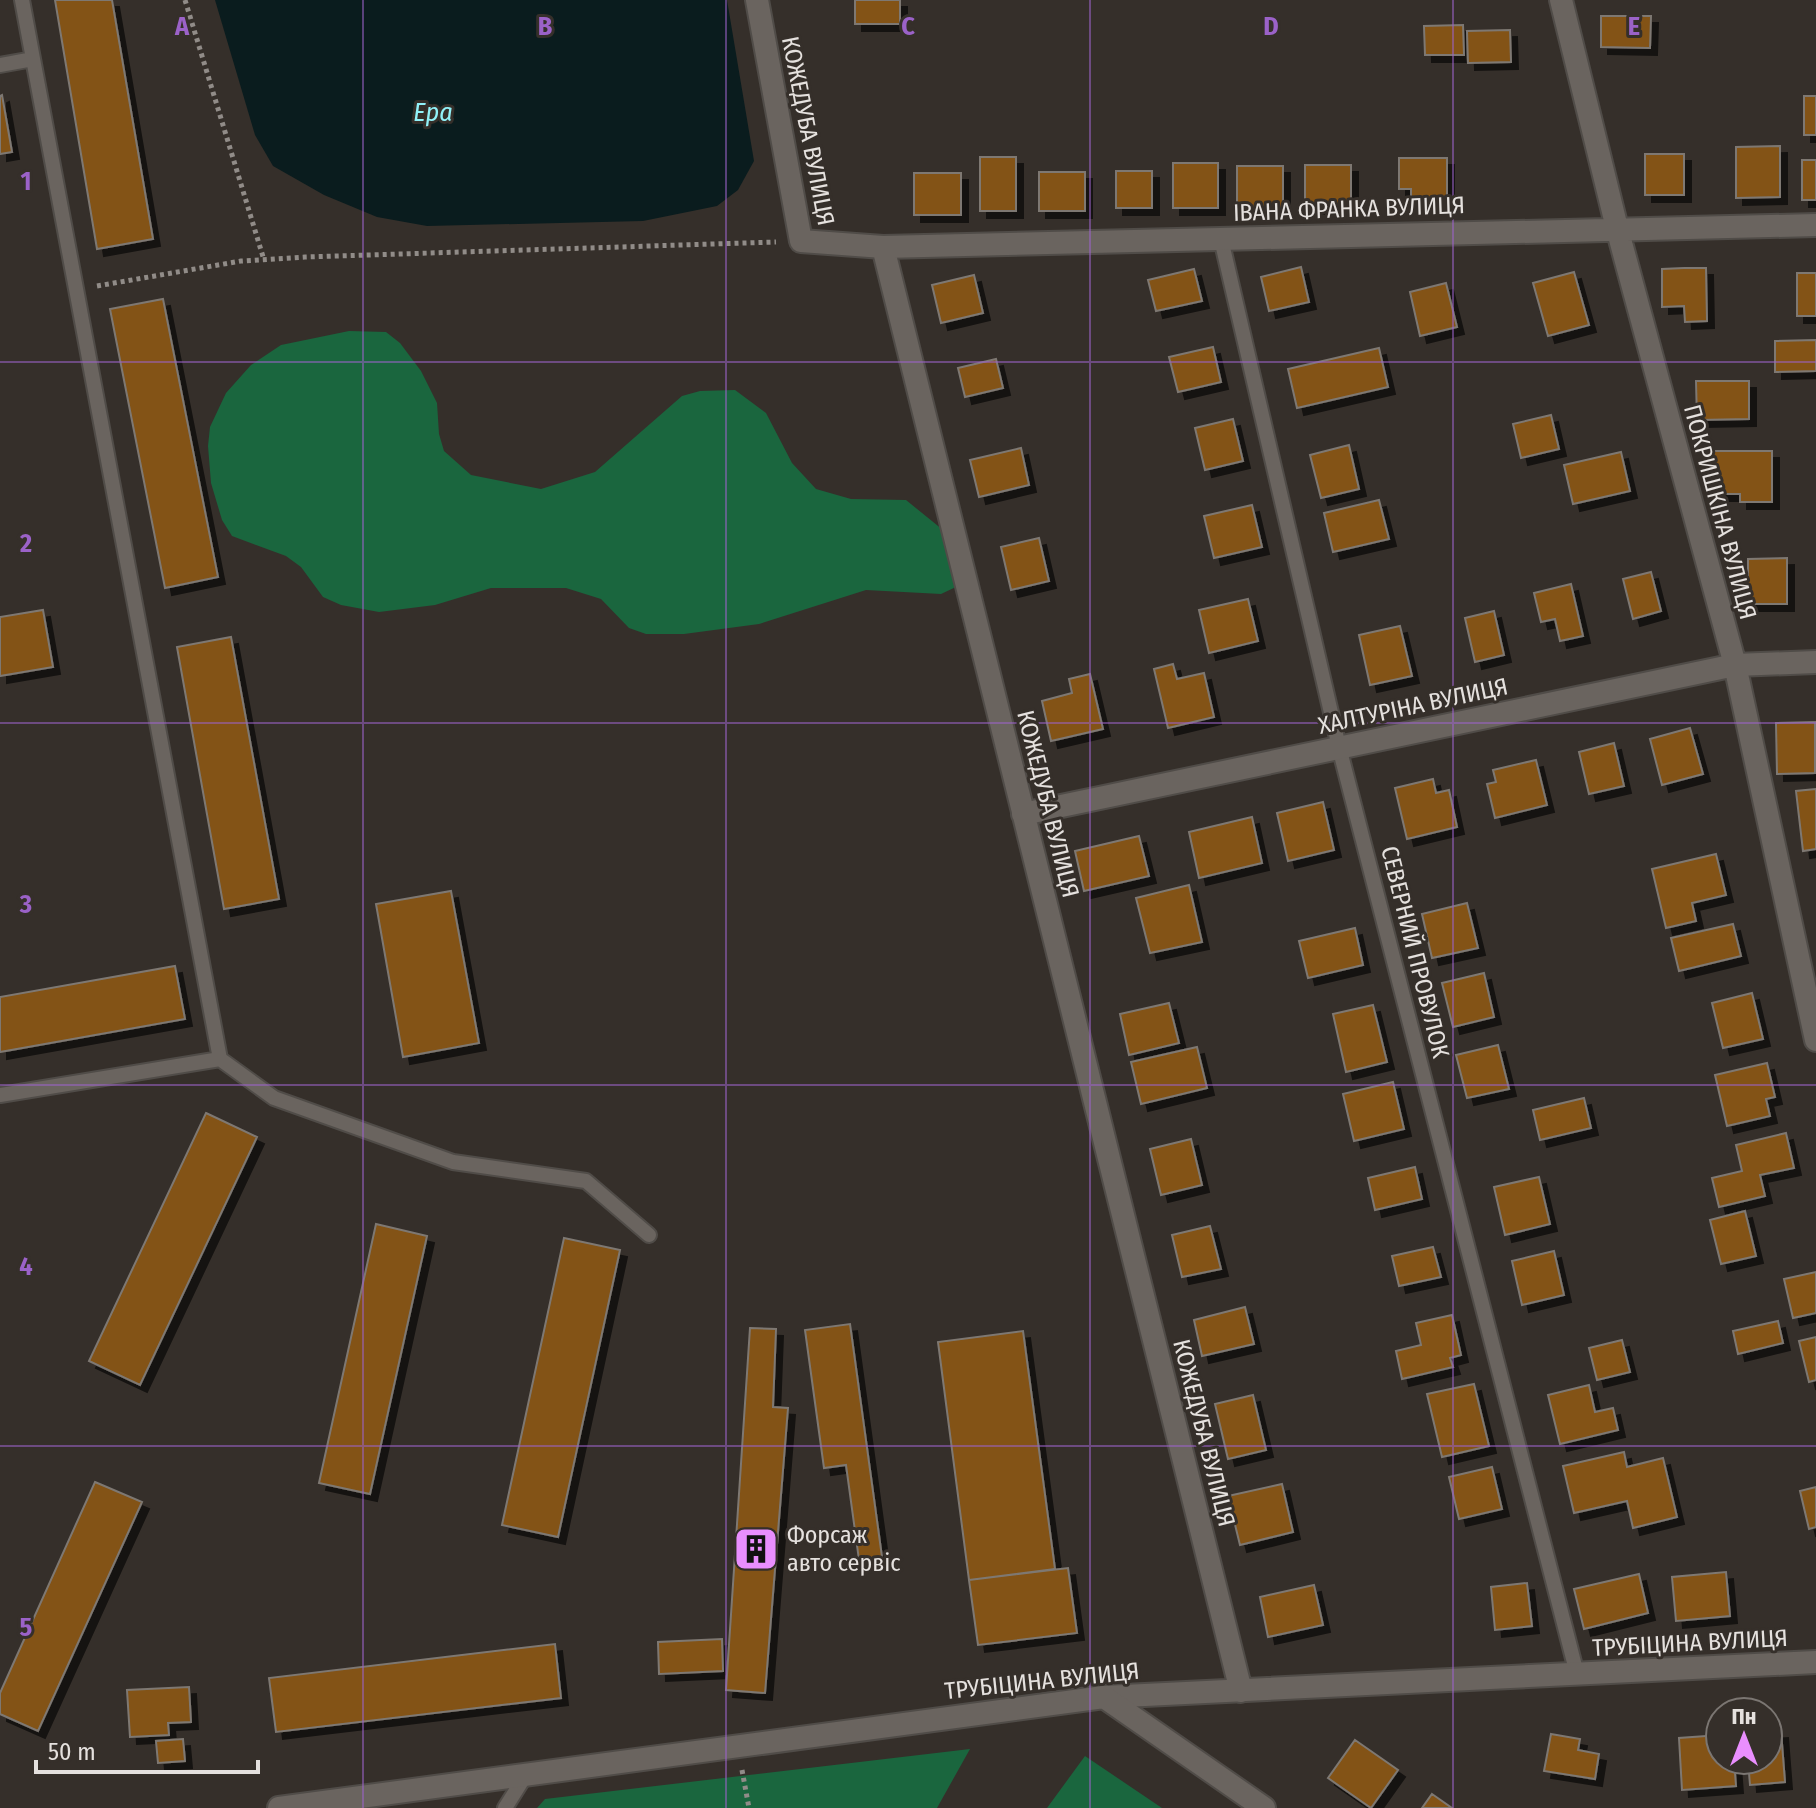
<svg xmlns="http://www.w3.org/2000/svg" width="1816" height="1808" viewBox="0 0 1816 1808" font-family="'Fira Sans Condensed',sans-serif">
<defs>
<filter id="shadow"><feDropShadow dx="7" dy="7" stdDeviation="0" flood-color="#0009"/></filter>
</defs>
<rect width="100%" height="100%" fill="#352f2a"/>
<path fill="#1a663e" d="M 349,331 L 386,332 L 400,343 L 421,371 L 437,403 L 439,434 L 444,451 L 471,475 L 541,489 L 595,472 L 682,396 L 700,391 L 735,390 L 766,413 L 792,463 L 816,489 L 851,499 L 906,500 L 948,534 L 958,586 L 941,594 L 866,590 L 759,624 L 684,634 L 646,634 L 629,628 L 601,599 L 566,588 L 491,588 L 435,605 L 379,612 L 341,605 L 323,597 L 301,567 L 286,556 L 232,536 L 222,520 L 211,483 L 208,446 L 210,427 L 226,393 L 251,365 L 281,345 Z
M 970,1749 L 937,1808 L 537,1808 L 545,1799 Z
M 1085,1756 L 1162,1808 L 1047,1808 Z"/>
<path fill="#0a1c1e" d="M 215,0 L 727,0 L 754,161 L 738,190 L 717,206 L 643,221 L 427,226 L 377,217 L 324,195 L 273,166 L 255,135 Z"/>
<path fill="#835214" stroke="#7e7872" stroke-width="2" filter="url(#shadow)" d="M 55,0 L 112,0 L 153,239 L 97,249 Z
M 855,0 L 900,0 L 900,24 L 855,24 Z
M 1601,16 L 1651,16 L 1650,48 L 1601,47 Z
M 1463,25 L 1464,55 L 1425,55 L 1424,26 Z
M 1510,30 L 1511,62 L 1468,63 L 1467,31 Z
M 2,95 L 12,152 L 0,154 L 0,96 Z
M 1804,96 L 1816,96 L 1816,135 L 1804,135 Z
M 1780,146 L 1780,197 L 1736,198 L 1736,147 Z
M 1645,154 L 1684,154 L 1684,195 L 1645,195 Z
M 980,157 L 1016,157 L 1016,211 L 980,211 Z
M 1399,158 L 1447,158 L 1447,207 L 1411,207 L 1411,189 L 1399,189 Z
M 1802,160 L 1816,160 L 1816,200 L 1802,200 Z
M 1173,163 L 1218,163 L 1218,208 L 1173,208 Z
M 1305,165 L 1351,165 L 1351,207 L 1305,207 Z
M 1237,166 L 1283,166 L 1283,208 L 1237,208 Z
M 1116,171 L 1152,171 L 1152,208 L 1116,208 Z
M 1039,172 L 1085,172 L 1085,211 L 1039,211 Z
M 914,173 L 961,173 L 961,215 L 914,215 Z
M 1301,267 L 1309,302 L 1269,311 L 1261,277 Z
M 1684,268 L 1706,268 L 1707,321 L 1685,322 L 1684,306 L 1662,307 L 1662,269 Z
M 1194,269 L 1202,301 L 1156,311 L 1148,280 Z
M 1574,272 L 1589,325 L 1548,336 L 1533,283 Z
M 1797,273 L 1816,273 L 1816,316 L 1797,316 Z
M 974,275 L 983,313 L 941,323 L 932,285 Z
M 1446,283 L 1457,327 L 1420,336 L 1410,292 Z
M 163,299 L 218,577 L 165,588 L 110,309 Z
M 1816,340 L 1816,371 L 1775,372 L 1775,341 Z
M 1213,347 L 1221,382 L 1178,392 L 1169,357 Z
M 1379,348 L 1388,387 L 1297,408 L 1288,369 Z
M 996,359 L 1003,388 L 965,397 L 958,368 Z
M 1696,381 L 1749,381 L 1749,419 L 1697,420 Z
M 1551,415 L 1559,449 L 1521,458 L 1513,424 Z
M 1233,419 L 1243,461 L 1205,470 L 1195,428 Z
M 1349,445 L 1359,489 L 1321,498 L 1310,455 Z
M 1021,448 L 1029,485 L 979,497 L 970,460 Z
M 1711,451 L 1772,451 L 1772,502 L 1740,502 L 1740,494 L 1711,494 Z
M 1621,452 L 1630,491 L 1573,504 L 1564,465 Z
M 1379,500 L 1389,539 L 1333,552 L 1324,513 Z
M 1252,505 L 1262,547 L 1214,558 L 1204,516 Z
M 1039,538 L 1049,581 L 1011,590 L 1001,547 Z
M 1787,558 L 1787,604 L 1748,604 L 1748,559 Z
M 1651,572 L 1661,611 L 1633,619 L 1623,579 Z
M 1571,584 L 1583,636 L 1560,641 L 1555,619 L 1541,622 L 1534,593 Z
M 1248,599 L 1258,641 L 1209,653 L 1199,610 Z
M 43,610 L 53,667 L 0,676 L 0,617 Z
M 1494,611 L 1504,655 L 1475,662 L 1465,618 Z
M 1400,626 L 1412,676 L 1370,685 L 1359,635 Z
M 231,637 L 279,899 L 224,909 L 177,647 Z
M 1173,664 L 1177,679 L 1204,673 L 1214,717 L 1168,728 L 1154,669 Z
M 1090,674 L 1103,729 L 1051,741 L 1042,701 L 1072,693 L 1069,679 Z
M 1815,722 L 1815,773 L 1777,774 L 1776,723 Z
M 1690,728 L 1703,774 L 1662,785 L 1650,739 Z
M 1614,743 L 1624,786 L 1589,794 L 1579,752 Z
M 1536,760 L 1547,805 L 1495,818 L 1487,784 L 1496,782 L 1493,770 Z
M 1433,779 L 1436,793 L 1449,790 L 1457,827 L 1407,839 L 1395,788 Z
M 1816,789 L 1816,849 L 1803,851 L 1796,791 Z
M 1323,802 L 1334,850 L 1288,861 L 1277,813 Z
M 1252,817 L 1262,863 L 1199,878 L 1189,832 Z
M 1139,836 L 1149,876 L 1084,891 L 1075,851 Z
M 1716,854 L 1726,895 L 1692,903 L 1696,921 L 1666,928 L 1652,869 Z
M 1189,885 L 1202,942 L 1150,953 L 1136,898 Z
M 451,891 L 479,1043 L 403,1057 L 376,904 Z
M 1467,903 L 1478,948 L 1432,958 L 1422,914 Z
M 1733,924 L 1741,956 L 1679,971 L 1671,938 Z
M 1355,928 L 1363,965 L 1308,978 L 1299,941 Z
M 175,966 L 185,1019 L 0,1052 L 0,997 Z
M 1484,973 L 1494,1017 L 1453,1027 L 1442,983 Z
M 1752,993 L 1763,1039 L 1723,1048 L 1712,1003 Z
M 1169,1003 L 1179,1043 L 1129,1055 L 1120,1014 Z
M 1373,1005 L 1387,1062 L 1346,1072 L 1333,1014 Z
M 1498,1045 L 1509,1089 L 1467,1098 L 1456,1055 Z
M 1197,1047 L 1207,1088 L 1141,1104 L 1131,1062 Z
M 1767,1063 L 1775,1097 L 1766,1099 L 1770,1116 L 1727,1126 L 1715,1075 Z
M 1393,1082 L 1404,1129 L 1354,1141 L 1343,1094 Z
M 1584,1098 L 1591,1128 L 1540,1140 L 1533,1110 Z
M 206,1113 L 257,1137 L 140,1385 L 89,1361 Z
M 1786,1133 L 1794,1168 L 1760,1175 L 1765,1196 L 1719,1207 L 1712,1178 L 1742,1171 L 1736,1145 Z
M 1191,1139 L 1202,1185 L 1161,1195 L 1150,1149 Z
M 1415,1167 L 1422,1199 L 1375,1210 L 1368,1178 Z
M 1539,1177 L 1550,1224 L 1505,1235 L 1494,1187 Z
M 1745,1211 L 1756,1256 L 1721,1264 L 1710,1220 Z
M 376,1224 L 427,1236 L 370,1494 L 319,1483 Z
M 1210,1226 L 1221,1269 L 1182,1277 L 1172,1235 Z
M 564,1238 L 620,1250 L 558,1537 L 502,1525 Z
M 1433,1247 L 1441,1277 L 1399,1286 L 1392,1256 Z
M 1554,1251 L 1564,1295 L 1522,1305 L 1512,1261 Z
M 1816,1272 L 1816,1313 L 1793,1318 L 1784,1279 Z
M 1245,1307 L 1254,1344 L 1202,1356 L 1194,1320 Z
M 1452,1315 L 1461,1355 L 1450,1358 L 1453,1367 L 1402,1379 L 1396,1351 L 1421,1345 L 1416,1323 Z
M 1778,1321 L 1783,1343 L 1738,1354 L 1733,1331 Z
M 850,1324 L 882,1557 L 859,1560 L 846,1465 L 824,1468 L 805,1330 Z
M 750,1328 L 776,1329 L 773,1407 L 788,1408 L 765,1693 L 726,1690 Z
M 1023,1331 L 1055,1569 L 969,1580 L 938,1342 Z
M 1816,1337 L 1816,1380 L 1809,1382 L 1799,1341 Z
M 1622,1340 L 1630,1372 L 1597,1380 L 1589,1348 Z
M 1474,1384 L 1489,1446 L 1442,1457 L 1427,1394 Z
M 1589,1385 L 1595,1412 L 1613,1408 L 1618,1430 L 1560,1444 L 1548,1395 Z
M 1253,1395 L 1266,1450 L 1228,1459 L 1215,1404 Z
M 1624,1452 L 1627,1467 L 1663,1458 L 1677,1517 L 1633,1528 L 1627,1501 L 1574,1513 L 1563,1466 Z
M 1492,1467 L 1502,1509 L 1459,1519 L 1449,1477 Z
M 95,1482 L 142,1502 L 38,1731 L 0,1714 L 0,1693 Z
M 1282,1484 L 1293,1532 L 1240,1545 L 1228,1496 Z
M 1816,1487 L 1816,1527 L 1809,1529 L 1800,1491 Z
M 1068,1568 L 1077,1633 L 978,1645 L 969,1580 Z
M 1726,1572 L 1730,1616 L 1676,1621 L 1672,1577 Z
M 1639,1574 L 1648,1613 L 1584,1629 L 1574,1589 Z
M 1527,1583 L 1532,1626 L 1495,1630 L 1491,1587 Z
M 1314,1585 L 1323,1625 L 1268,1637 L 1260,1597 Z
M 722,1639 L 723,1671 L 659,1674 L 658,1642 Z
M 555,1644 L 561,1698 L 276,1732 L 269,1678 Z
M 189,1687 L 191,1722 L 168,1723 L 169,1735 L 130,1737 L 127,1690 Z
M 1781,1731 L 1785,1782 L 1750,1785 L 1748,1760 L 1768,1760 L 1768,1732 Z
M 1551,1734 L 1580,1739 L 1578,1750 L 1599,1754 L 1595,1779 L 1544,1771 Z
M 1720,1735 L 1720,1760 L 1734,1760 L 1736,1786 L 1682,1790 L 1679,1738 Z
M 183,1739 L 185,1761 L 158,1763 L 156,1741 Z
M 1355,1740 L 1398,1770 L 1371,1808 L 1328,1778 Z
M 1432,1794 L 1452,1808 L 1422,1808 Z"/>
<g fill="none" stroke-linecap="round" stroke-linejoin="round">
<g stroke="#504c48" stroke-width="18">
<path id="service" d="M 0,65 L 33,59
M 1221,239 L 1339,747 L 1577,1674
M 220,1059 L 274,1098 L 453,1162 L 586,1181 L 649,1235
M 0,1095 L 220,1059 L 22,0
M 505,1808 L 527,1773"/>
</g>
<g stroke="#504c48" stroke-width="26">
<path id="minor" d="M 757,0 L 801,241 L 883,247 L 1241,1691
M 1561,0 L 1617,228 L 1735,665 L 1816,1040
M 883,247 L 1816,225
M 1023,814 L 1735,665 L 1816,662
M 1104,1697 L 1816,1662"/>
</g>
<g stroke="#504c48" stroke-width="26">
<path id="tertiary" d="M 279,1808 L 1104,1697 L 1264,1808"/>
</g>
<path stroke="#918c88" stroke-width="5" stroke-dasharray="4 4" stroke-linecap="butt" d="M 185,0 L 264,260
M 97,286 L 241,261 L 305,257 L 776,242
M 742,1770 L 749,1808"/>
<use href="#service" stroke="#6a645f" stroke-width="14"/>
<use href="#minor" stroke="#6a645f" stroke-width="22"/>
<use href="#tertiary" stroke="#6a645f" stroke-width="22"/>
</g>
<path fill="none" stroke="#9b62c8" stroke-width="2" stroke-opacity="0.55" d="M 363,0 L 363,1808M 726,0 L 726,1808M 1090,0 L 1090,1808M 1453,0 L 1453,1808M 0,362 L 1816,362M 0,723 L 1816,723M 0,1085 L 1816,1085M 0,1446 L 1816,1446"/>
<defs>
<g id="building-square" transform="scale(2.3)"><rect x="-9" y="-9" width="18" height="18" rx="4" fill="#e98efe" stroke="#352f2a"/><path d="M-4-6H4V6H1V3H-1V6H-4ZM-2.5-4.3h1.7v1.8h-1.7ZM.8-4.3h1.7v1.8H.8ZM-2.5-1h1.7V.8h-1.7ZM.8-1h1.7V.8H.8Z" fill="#111"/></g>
</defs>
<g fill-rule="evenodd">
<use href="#building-square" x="756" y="1549"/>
</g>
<g text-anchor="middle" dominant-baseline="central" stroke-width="6" stroke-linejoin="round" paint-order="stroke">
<g font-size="24" fill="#e5e1de" stroke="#352f2a">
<text transform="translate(808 131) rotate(79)">КОЖЕДУБА ВУЛИЦЯ</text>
<text transform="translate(1349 209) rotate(-2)">ІВАНА ФРАНКА ВУЛИЦЯ</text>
<text transform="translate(1720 512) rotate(75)">ПОКРИШКІНА ВУЛИЦЯ</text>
<text transform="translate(1413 706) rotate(-12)">ХАЛТУРІНА ВУЛИЦЯ</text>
<text transform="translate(1048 804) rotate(76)">КОЖЕДУБА ВУЛИЦЯ</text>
<text transform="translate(1415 952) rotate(76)">СЕВЕРНИЙ ПРОВУЛОК</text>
<text transform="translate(1204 1433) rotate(76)">КОЖЕДУБА ВУЛИЦЯ</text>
<text transform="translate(1690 1643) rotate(-3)">ТРУБІЦИНА ВУЛИЦЯ</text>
<text transform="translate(1042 1681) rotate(-6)">ТРУБІЦИНА ВУЛИЦЯ</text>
</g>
<g font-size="24" fill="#e5e1de" stroke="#352f2a" text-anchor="start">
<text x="787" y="1535">Форсаж<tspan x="787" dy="28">авто сервіс</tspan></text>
</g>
<g font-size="26" font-style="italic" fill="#91f1f8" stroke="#352f2a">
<text x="433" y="112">Ера</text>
</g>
</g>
<g font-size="26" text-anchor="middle" font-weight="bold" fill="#9b62c8" stroke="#352f2a" stroke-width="6" stroke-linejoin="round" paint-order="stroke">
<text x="182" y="35">A</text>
<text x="545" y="35">B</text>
<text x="908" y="35">C</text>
<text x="1271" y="35">D</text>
<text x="1634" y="35">E</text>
<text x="26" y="190">1</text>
<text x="26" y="552">2</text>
<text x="26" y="913">3</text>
<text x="26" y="1275">4</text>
<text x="26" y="1636">5</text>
</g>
<g transform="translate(1744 1736)"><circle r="38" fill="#352f2a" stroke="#7b7672" stroke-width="2"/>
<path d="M0-6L14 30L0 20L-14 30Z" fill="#e98efe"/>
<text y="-12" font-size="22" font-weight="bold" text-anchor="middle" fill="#e5e1de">Пн</text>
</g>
<path d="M36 1760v12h222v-12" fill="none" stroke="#e5e1de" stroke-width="4"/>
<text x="48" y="1760" font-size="24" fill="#e5e1de" stroke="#352f2a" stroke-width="6" paint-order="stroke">50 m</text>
</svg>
